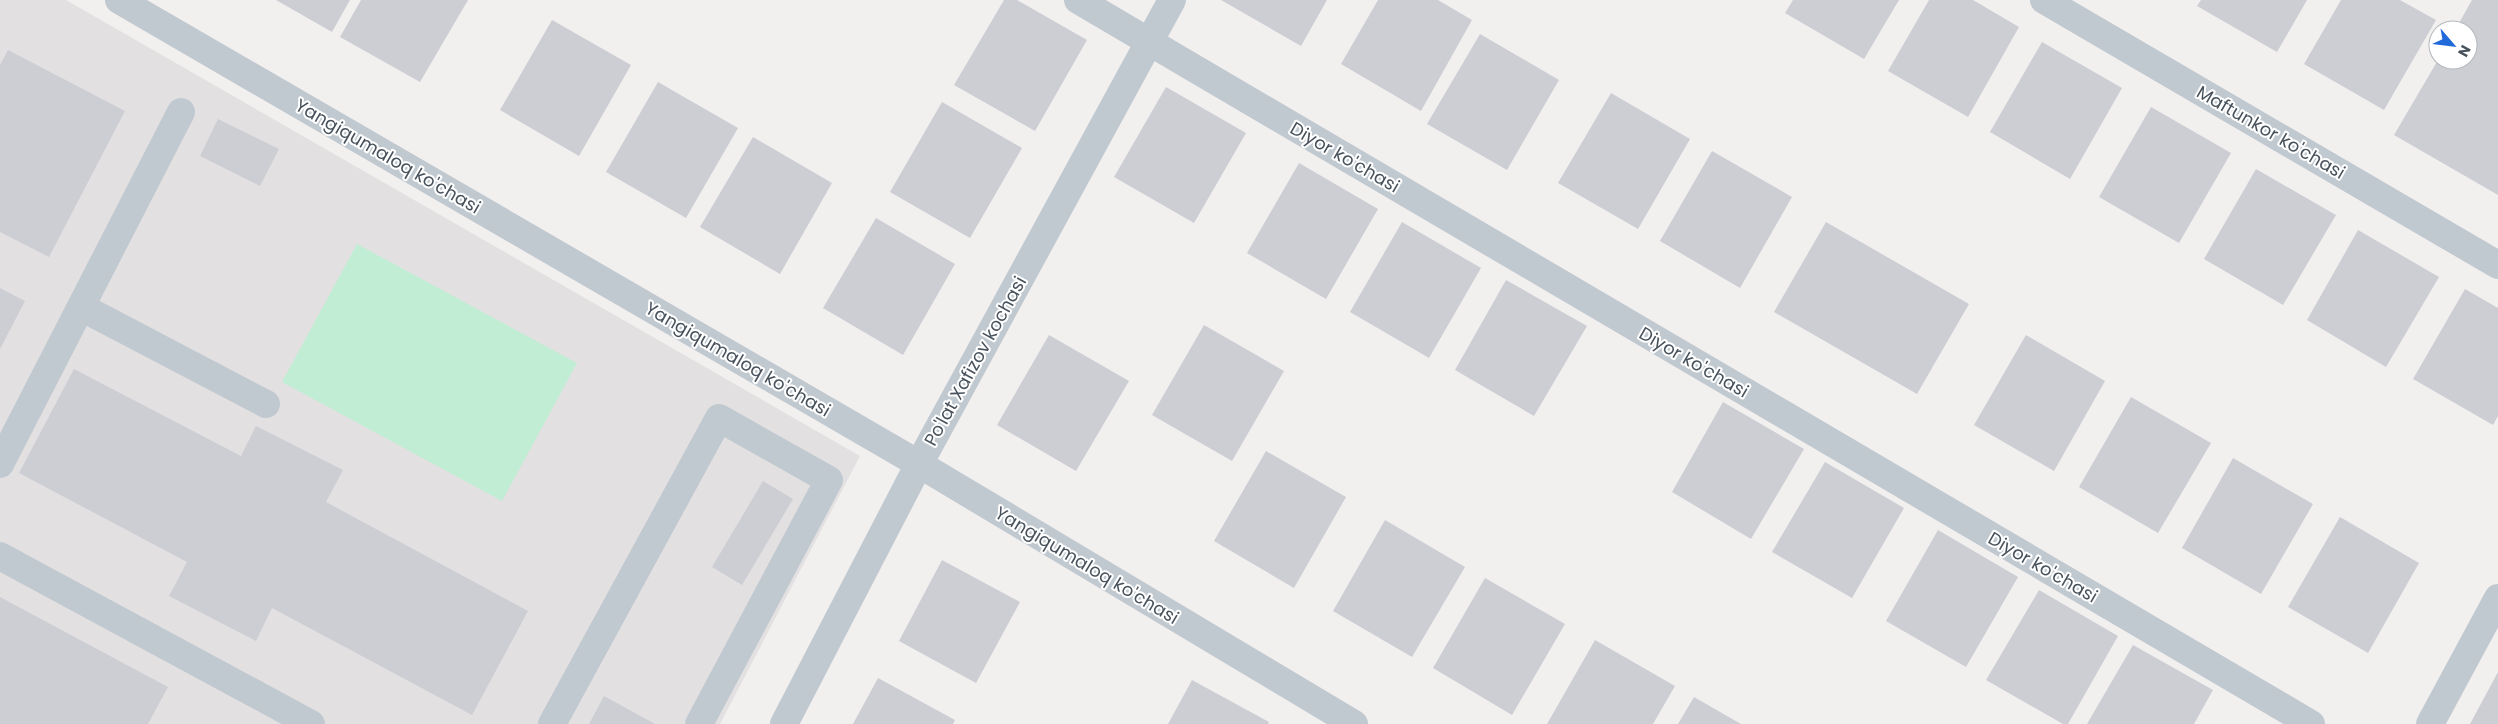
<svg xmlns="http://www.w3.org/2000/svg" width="2498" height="724" viewBox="0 0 2498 724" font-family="Poppins,sans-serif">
<rect width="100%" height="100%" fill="#f2efef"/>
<path fill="#e3e0e1" d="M 0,0 L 66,0 L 860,456 L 720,724 L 0,724 Z"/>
<path fill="#c0edd3" d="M 357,244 L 577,363 L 502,501 L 282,382 Z"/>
<path fill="#ccced4" d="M 276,0 L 350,0 L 332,32 Z
M 361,0 L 468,0 L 420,82 L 340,37 Z
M 1004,0 L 1017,0 L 1087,40 L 1035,131 L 954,85 Z
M 1221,0 L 1327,0 L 1301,46 Z
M 1378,0 L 1438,0 L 1472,20 L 1421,111 L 1341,64 Z
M 1793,0 L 1899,0 L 1864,59 L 1785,13 Z
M 1929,0 L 1973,0 L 2019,27 L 1968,117 L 1888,71 Z
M 2201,0 L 2307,0 L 2277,52 L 2197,6 Z
M 2341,0 L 2400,0 L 2436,20 L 2384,110 L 2304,64 Z
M 2472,0 L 2498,0 L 2498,195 L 2394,135 L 2438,60 L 2468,60 L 2468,30 L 2455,30 Z
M 552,20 L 631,65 L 579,156 L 500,110 Z
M 1480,34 L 1559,80 L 1507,170 L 1427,124 Z
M 2042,42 L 2122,88 L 2070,179 L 1990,132 Z
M 8,50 L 125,111 L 49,257 L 0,232 L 0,65 Z
M 658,82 L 738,128 L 686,218 L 606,172 Z
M 1166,87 L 1246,133 L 1194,223 L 1114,177 Z
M 1611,93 L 1690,139 L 1638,229 L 1558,183 Z
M 942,102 L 1022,148 L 970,238 L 890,192 Z
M 2151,107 L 2231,153 L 2179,243 L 2099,197 Z
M 218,119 L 279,149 L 260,186 L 200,156 Z
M 753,137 L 832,183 L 780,274 L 700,227 Z
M 1712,151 L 1792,197 L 1740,288 L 1660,241 Z
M 1299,163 L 1378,209 L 1326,299 L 1247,253 Z
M 2256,169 L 2336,215 L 2283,305 L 2204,259 Z
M 876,218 L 955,264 L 903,355 L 823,308 Z
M 1402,222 L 1481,268 L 1429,358 L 1350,312 Z
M 1826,222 L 1969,304 L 1917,394 L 1774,312 Z
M 2358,230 L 2439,277 L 2386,367 L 2307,320 Z
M 1506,280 L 1587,326 L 1534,416 L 1455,370 Z
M 0,288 L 25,301 L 0,349 Z
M 2465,289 L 2498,308 L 2498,416 L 2493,425 L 2413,379 Z
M 1204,325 L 1284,371 L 1232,461 L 1152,415 Z
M 1049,335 L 1129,381 L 1076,471 L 997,425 Z
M 2026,335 L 2105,381 L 2054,471 L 1974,425 Z
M 74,369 L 241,456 L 256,426 L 343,470 L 326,502 L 528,611 L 472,715 L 272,608 L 256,641 L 169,596 L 187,562 L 19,473 Z
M 2131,397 L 2211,443 L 2158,533 L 2079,487 Z
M 1723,402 L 1804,449 L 1751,539 L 1672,492 Z
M 1266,451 L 1346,497 L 1294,588 L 1214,541 Z
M 2233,458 L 2313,504 L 2261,594 L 2182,548 Z
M 1825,462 L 1904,508 L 1852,598 L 1772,552 Z
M 763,481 L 793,499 L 742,585 L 712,567 Z
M 2340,517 L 2419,563 L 2368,653 L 2288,607 Z
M 1385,520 L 1465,567 L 1412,657 L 1333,611 Z
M 1938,530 L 2018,577 L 1966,667 L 1886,621 Z
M 942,560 L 1020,602 L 976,683 L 899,641 Z
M 1485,578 L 1565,624 L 1512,715 L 1433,668 Z
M 2039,590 L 2118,636 L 2068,724 L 2063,724 L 1986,680 Z
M 0,597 L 168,687 L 148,724 L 0,724 Z
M 1595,640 L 1675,686 L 1653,724 L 1547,724 Z
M 2133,645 L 2213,690 L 2194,724 L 2087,724 Z
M 2498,672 L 2498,724 L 2470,724 Z
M 878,678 L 955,720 L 953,724 L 853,724 Z
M 1192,680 L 1269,722 L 1268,724 L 1168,724 Z
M 604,696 L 655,724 L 589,724 Z
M 1694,697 L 1741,724 L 1678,724 Z"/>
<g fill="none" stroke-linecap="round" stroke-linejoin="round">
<path stroke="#c1c9d0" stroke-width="28" d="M 119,0 L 919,464 L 1354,724
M 1078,0 L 2311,724
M 2044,0 L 2498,265
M 81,307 L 266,404
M 0,464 L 181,112
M 0,556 L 311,724
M 552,724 L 719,418 L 829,480 L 699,724
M 784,724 L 919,464 L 1172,0
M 2430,724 L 2498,598"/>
</g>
<g text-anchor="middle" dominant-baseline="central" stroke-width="4" stroke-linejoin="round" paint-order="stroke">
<g font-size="18" fill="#48525c" stroke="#fff">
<text transform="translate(2271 132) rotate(30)">Maftunkor ko'chasi</text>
<text transform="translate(388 156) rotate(30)">Yangiqumaloq ko'chasi</text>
<text transform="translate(1345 157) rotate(30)">Diyor ko'chasi</text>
<text transform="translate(738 359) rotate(30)">Yangiqumaloq ko'chasi</text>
<text transform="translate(975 361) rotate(-61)">Po'lat Xafizov kochasi</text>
<text transform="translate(1694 362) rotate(30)">Diyor ko'chasi</text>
<text transform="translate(1087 565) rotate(31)">Yangiqumaloq ko'chasi</text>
<text transform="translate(2043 567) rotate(30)">Diyor ko'chasi</text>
</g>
</g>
<g transform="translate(2453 45) rotate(118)"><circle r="24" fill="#ffffff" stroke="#b6babe"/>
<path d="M0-4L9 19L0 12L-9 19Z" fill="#216ad9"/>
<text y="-8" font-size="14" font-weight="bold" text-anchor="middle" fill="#48525c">N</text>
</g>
</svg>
